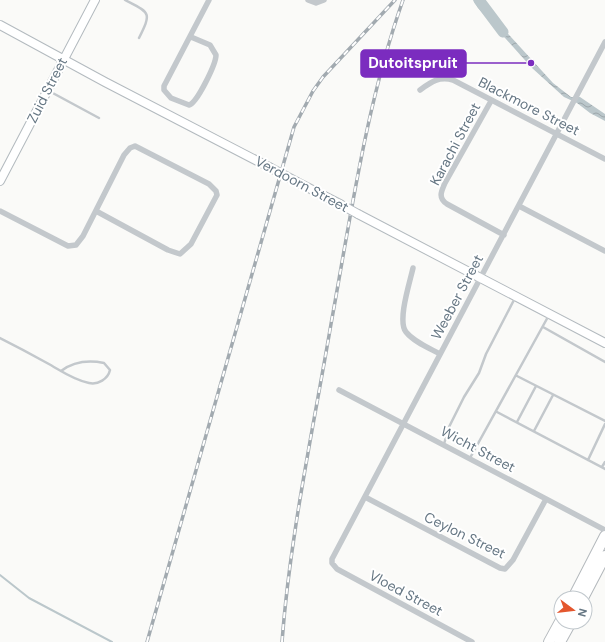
<svg xmlns="http://www.w3.org/2000/svg" width="605" height="642" viewBox="0 0 605 642" font-family="'DM Sans',sans-serif">
<defs>
<pattern id="water-waves" width="16" height="10" patternUnits="userSpaceOnUse"><rect width="16" height="10" fill="#bbc7cb"/><path d="M0 5q4-4 8 0t8 0" fill="none" stroke="#9ca6aa"/></pattern>
</defs>
<rect width="100%" height="100%" fill="#fafaf8"/>
<path fill="url(#water-waves)" d="M 473,0 L 477,0 L 553,83 L 571,97 L 580,97 L 605,114 L 605,121 L 590,113 L 577,103 L 564,97 L 532,68 L 478,8 Z"/>
<g fill="none" stroke-linecap="round" stroke-linejoin="round">
<path stroke="#bbc7cb" stroke-width="2" d="M 0,575 L 29,598 L 112,642"/>
<path stroke="#bbc7cb" stroke-width="11" d="M 479,0 L 503,32"/>
<g stroke="#b3babf" stroke-width="10">
<path id="secondary" d="M 0,25 L 105,82 L 269,167
M 0,181 L 95,0
M 297,182 L 340,204
M 358,214 L 605,343"/>
</g>
<g stroke="#b4b9bd" stroke-width="12">
<path id="highway" d="M 573,598 L 605,536
M 583,598 L 605,556
M 549,642 L 561,620
M 560,642 L 571,622"/>
</g>
<path stroke="#c3c8cc" stroke-width="2.5" d="M 125,0 C 150,13 152,12 139,38
M 49,91 L 99,118
M 543,327 L 605,362
M 0,338 C 16,346 31,354 47,363 C 60,370 73,380 89,383 C 98,385 108,379 110,370 L 104,363 C 89,360 73,362 61,371
M 517,376 L 605,421
M 497,412 L 605,469
M 517,422 L 536,386
M 534,431 L 553,395
M 444,444 L 449,427 L 464,397 L 479,373 L 486,354 L 515,298
M 470,458 L 549,315
M 588,460 L 605,424
M 602,467 L 605,462"/>
<path stroke="#c3c8cc" stroke-width="5.5" d="M 308,0 L 316,3 L 324,0
M 191,37 L 210,45 L 216,55 C 216,64 197,103 189,105 L 171,98 L 164,90 L 164,86 L 209,0
M 420,90 C 431,82 439,76 453,80 L 605,159
M 491,101 L 445,183 C 441,192 438,198 447,204 L 504,235
M 519,206 L 605,251
M 0,211 L 68,246 L 76,245 L 83,236 L 124,155 L 130,148 L 135,146 L 209,184 L 216,191 L 217,195 L 191,244 L 180,254 L 168,250 L 96,211
M 413,268 C 410,282 397,321 406,332 C 414,342 429,348 440,354
M 339,390 L 605,530
M 365,497 L 500,568 L 505,569 L 513,560 L 546,499
M 472,642 L 337,569 L 332,563 L 332,559 L 605,42"/>
<use href="#secondary" stroke="#fff" stroke-width="8"/>
<use href="#highway" stroke="#fff" stroke-width="10"/>
<g stroke="#a2aab0" stroke-width="3.5">
<path id="rail" d="M 147,642 L 294,127 L 313,91 L 323,77 L 395,0
M 282,642 C 290,535 313,430 331,324 C 351,215 366,105 403,0"/>
</g>
<use href="#rail" stroke="#fff" stroke-width="2" stroke-dasharray="6" stroke-linecap="butt"/>
<g stroke="#b3babf" stroke-width="10" stroke-linecap="butt">
<path id="secondary-bridge" d="M 269,167 L 297,182
M 340,204 L 358,214"/>
</g>
<use href="#secondary-bridge" stroke="#fff" stroke-width="8"/>
</g>
<g text-anchor="middle" dominant-baseline="central" stroke-width="4" stroke-linejoin="round" paint-order="stroke">
<g font-size="14" fill="#657683" stroke="#fff">
<text transform="translate(47 90) rotate(-63)">Zuid Street</text>
<text transform="translate(529 106) rotate(27)">Blackmore Street</text>
<text transform="translate(455 144) rotate(-62)">Karachi Street</text>
<text transform="translate(302 184) rotate(28)">Verdoorn Street</text>
<text transform="translate(457 297) rotate(-62)">Weeber Street</text>
<text transform="translate(478 449) rotate(28)">Wicht Street</text>
<text transform="translate(465 535) rotate(26)">Ceylon Street</text>
<text transform="translate(406 593) rotate(28)">Vloed Street</text>
</g>
</g>
<path fill="none" stroke="#7b2cbf" stroke-width="1.5" d="M531 63L466 63"/>
<circle fill="#7b2cbf" stroke="#fff" stroke-width="1.5" cx="531" cy="63" r="4"/>
<rect fill="#7b2cbf" stroke="#7b2cbf" stroke-width="1.5" x="361" y="50" width="105" height="27" rx="4"/>
<g font-size="15" text-anchor="middle" font-weight="bold" fill="#fff">
<text x="413" y="68">Dutoitspruit</text>
</g>
<g transform="translate(573 610) rotate(105)"><circle r="19" fill="#ffffff" stroke="#c1c8cd"/>
<path d="M0-3L7 15L0 10L-7 15Z" fill="#e4572e"/>
<text y="-6" font-size="11" font-weight="bold" text-anchor="middle" fill="#657683">N</text>
</g>
</svg>
